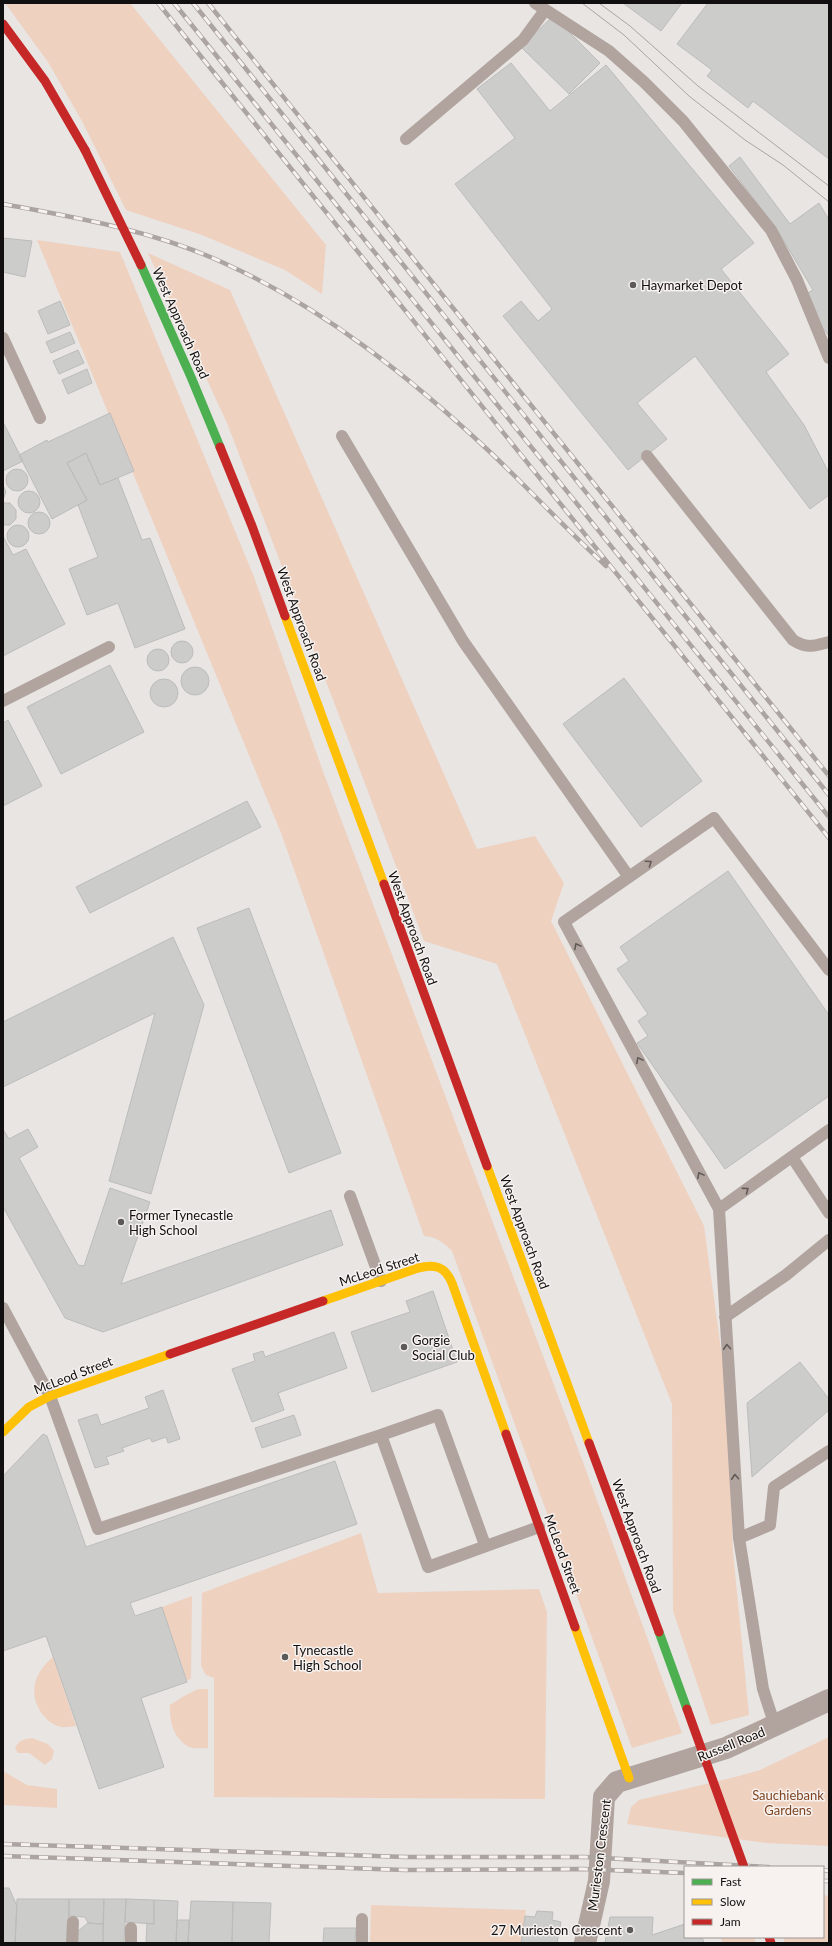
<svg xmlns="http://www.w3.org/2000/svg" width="832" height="1946" viewBox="0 0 832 1946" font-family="Lato,sans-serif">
<rect width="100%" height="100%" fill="#e8e5e3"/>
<path fill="#efd1c0" d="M 5,3 L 130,3 L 326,245 L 322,294 L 285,270 L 202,235 L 126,210 L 83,123 L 48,62 Z
M 37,240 L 120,252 L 254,577 L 324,774 L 583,1462 L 682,1733 L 632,1748 L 452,1251 C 443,1242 436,1237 424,1236 L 281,833 Z
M 148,253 L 230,290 L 477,849 L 535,836 L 564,883 L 551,921 L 704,1226 L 727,1393 L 733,1552 L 749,1715 L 711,1725 L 673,1611 L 672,1404 L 497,964 L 424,941 L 358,765 L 227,423 Z
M 361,1533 L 378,1593 L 539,1589 L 547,1612 L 545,1799 L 214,1797 L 214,1678 L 206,1675 L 201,1666 L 202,1593 Z
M 192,1596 L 191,1679 L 187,1680 L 162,1607 Z
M 53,1657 L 76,1726 C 72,1726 65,1728 61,1727 C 53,1725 47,1720 43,1715 C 27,1694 34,1673 53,1657 Z
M 198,1689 L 208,1689 L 208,1748 C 203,1748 194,1749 189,1747 C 173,1738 169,1721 170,1705 L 184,1696 Z
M 829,1737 L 829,1846 L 766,1843 L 627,1824 L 631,1807 L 639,1800 L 739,1776 L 760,1770 Z
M 32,1738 L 48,1744 L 54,1751 L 52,1759 L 45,1765 L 29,1753 L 18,1753 L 15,1749 C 18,1740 24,1739 32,1738 Z
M 3,1771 L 27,1785 L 57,1789 L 57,1808 L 3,1805 Z
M 823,1895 L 829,1896 L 829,1943 L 785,1943 L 783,1937 L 823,1937 Z
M 371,1905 L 526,1910 L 521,1943 L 370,1943 Z
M 720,1937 L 754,1937 L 756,1943 L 723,1943 Z"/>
<path fill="#cccccb" stroke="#bcbcbb" d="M 623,3 L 682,3 L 661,31 Z
M 708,3 L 829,3 L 829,159 L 753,101 L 748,108 L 707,76 L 712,70 L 677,44 Z
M 553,16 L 600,63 L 569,94 L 521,47 Z
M 511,63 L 550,111 L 606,65 L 754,243 L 721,269 L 789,354 L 766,372 L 804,425 L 829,473 L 829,495 L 810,509 L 695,356 L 637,403 L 667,439 L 628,470 L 503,316 L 521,301 L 538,321 L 552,309 L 455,184 L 515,138 L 477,89 Z
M 740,157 L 790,224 L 819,203 L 829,220 L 829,336 L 821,326 L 806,294 L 813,290 L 778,231 L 729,166 Z
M 3,238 L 32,241 L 25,277 L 3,272 Z
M 60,301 L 70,325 L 48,334 L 38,311 Z
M 70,332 L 75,343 L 51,353 L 46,342 Z
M 78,350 L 84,363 L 59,374 L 53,361 Z
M 87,369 L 92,383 L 68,394 L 62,380 Z
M 110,413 L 134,471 L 100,485 L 86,453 L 67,463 L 87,500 L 52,519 L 19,455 L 47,440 L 48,442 Z
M 3,422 L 23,461 L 3,471 Z
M 86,453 L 100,485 L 118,478 L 142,540 L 150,538 L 185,629 L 135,648 L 118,603 L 87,615 L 69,569 L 98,557 L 78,505 L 87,500 L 67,463 Z
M6 480a11 11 0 1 1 22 0a11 11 0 1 1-22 0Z
M 3,485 L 6,492 L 3,500 Z
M18 502a11 11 0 1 1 22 0a11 11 0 1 1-22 0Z
M 3,503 L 10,503 L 16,510 L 16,519 L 10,525 L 3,525 Z
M28 523a11 11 0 1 1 22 0a11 11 0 1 1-22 0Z
M7 536a11 11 0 1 1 22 0a11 11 0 1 1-22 0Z
M 3,536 L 13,555 L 26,549 L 65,624 L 3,656 Z
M171 652a11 11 0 1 1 22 0a11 11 0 1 1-22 0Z
M147 660a11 11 0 1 1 22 0a11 11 0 1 1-22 0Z
M 110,665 L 144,732 L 61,774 L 27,707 Z
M181 681a14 14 0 1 1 28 0a14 14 0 1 1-28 0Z
M 624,678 L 702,781 L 641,827 L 563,724 Z
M150 693a14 14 0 1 1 28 0a14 14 0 1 1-28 0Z
M 8,720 L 42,786 L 3,806 L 3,723 Z
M 247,801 L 261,827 L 90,913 L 76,887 Z
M 728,871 L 829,1015 L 829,1096 L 725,1169 L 637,1043 L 648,1036 L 638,1021 L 648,1014 L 617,969 L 629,961 L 620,947 Z
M 249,908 L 341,1153 L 289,1173 L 197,928 Z
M 173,937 L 204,1005 L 151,1194 L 109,1181 L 155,1013 L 3,1087 L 3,1022 Z
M 3,1129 L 9,1139 L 28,1129 L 38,1147 L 19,1158 L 78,1265 L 84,1266 L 110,1188 L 150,1202 L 121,1284 L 331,1210 L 343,1245 L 103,1332 L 65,1318 L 3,1207 Z
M 433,1291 L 457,1362 L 372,1392 L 351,1332 L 410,1312 L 406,1301 Z
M 334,1332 L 347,1368 L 278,1393 L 284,1410 L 252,1422 L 232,1369 L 255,1361 L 253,1354 L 263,1351 L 265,1357 Z
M 800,1362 L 829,1399 L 829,1410 L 752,1477 L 747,1403 Z
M 163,1390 L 180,1439 L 168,1443 L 166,1437 L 152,1442 L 150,1438 L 122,1448 L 124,1451 L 106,1457 L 109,1464 L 95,1468 L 78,1420 L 97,1414 L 101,1425 L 149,1408 L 145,1397 Z
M 294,1415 L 301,1435 L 262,1448 L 255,1428 Z
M 43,1434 L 47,1436 L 86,1547 L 335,1461 L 357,1524 L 130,1603 L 135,1616 L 162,1607 L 187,1682 L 141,1698 L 164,1767 L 99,1789 L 46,1636 L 3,1651 L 3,1476 Z
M 3,1888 L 9,1888 L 17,1906 L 15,1943 L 3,1943 Z
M 17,1899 L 69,1899 L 68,1943 L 15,1943 Z
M 69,1899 L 104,1899 L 103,1924 L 88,1923 L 85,1917 L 69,1916 Z
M 104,1899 L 126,1899 L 124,1943 L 103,1943 Z
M 126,1899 L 154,1900 L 154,1924 L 125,1922 Z
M 154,1900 L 178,1901 L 176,1943 L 146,1943 L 147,1923 L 154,1924 Z
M 191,1901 L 233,1902 L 232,1943 L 188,1943 Z
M 233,1902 L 271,1903 L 269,1943 L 232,1943 Z
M 537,1911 L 553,1912 L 552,1920 L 561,1922 L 557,1943 L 521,1943 L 525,1916 L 535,1917 Z
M 610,1917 L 653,1917 L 652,1935 L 685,1924 L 685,1937 L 702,1937 L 704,1943 L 605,1943 Z
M 177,1920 L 189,1920 L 188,1943 L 176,1943 Z
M 88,1923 L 103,1924 L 103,1943 L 78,1943 L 78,1931 Z
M 324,1928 L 356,1928 L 355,1943 L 323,1943 Z"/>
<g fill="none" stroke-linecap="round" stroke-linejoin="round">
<path stroke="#b1a49e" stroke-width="12" d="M 535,3 L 609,51 L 644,82 L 683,121 L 771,230 L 797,280 L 829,358
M 406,139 L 523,40 L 545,10
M 3,338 L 40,418
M 342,436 L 463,641 L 629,877
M 647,456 L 793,640 C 807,649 813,646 829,642
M 3,701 L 109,647
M 792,1157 L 829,1213
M 350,1196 L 381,1281
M 719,1209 L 564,922 L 714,818 L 829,970
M 3,1308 L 50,1396 L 98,1529 L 381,1435
M 725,1317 L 786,1275 L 829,1240
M 739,1538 L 770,1525 L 774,1487 L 829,1451
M 485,1545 L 438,1415 L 381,1435 L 428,1567 L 539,1527
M 775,1726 L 763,1689 L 739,1538 L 719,1209 L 829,1130
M 131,1928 L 131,1943
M 72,1943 L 73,1922
M 362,1943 L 362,1919"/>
<path stroke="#b1a49e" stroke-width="22" d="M 585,1943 L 599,1881 L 604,1797 L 617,1782 L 726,1748 L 829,1700"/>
<path stroke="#4caf50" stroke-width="9" d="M 141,265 L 191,377 L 220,447
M 659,1632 L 687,1709"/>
<path stroke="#ffc107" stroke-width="9" d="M 285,616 L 384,884
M 487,1166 L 589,1443
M 323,1301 L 418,1268 C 435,1264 445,1266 452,1283 L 506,1434
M 3,1432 L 29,1407 L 50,1396 L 170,1354
M 575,1627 L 629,1778"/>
<path stroke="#c62828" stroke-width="9" d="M 3,24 L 45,81 L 85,150
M 220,447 L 252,526 L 285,616
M 384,884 L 487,1166
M 170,1354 L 323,1301
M 506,1434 L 575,1627
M 589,1443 L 659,1632
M 769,1937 L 771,1943"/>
<path stroke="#aca4a1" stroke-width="1" d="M 582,3 L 624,35 L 689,96 L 745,140 L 783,165 L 829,202
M 599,3 L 630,26 L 698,86 L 829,186"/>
<g stroke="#aca4a1" stroke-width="4.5">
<path id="rail" d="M 158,3 L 829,838
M 174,3 L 829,817
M 193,3 L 829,795
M 208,3 L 829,776
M 3,204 C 78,218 156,231 226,264 C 325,309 411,378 490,452 C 529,489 566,529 606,566
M 3,1844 L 406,1857 L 585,1857 L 768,1867
M 3,1856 L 405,1870 L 583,1869 L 685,1873
M 823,1870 L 829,1871
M 823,1881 L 829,1881"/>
</g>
<use href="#rail" stroke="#f7f2ef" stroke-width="3" stroke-dasharray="9" stroke-linecap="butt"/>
<path stroke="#c62828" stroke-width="9" d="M 85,150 L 141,265
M 687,1709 L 744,1867"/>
</g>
<defs><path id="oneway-chevron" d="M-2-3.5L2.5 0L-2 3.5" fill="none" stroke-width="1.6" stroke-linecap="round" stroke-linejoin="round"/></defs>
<g stroke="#615a56">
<use href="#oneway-chevron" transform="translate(649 863) rotate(-35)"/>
<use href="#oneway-chevron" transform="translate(577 946) rotate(-118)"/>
<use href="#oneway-chevron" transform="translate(639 1060) rotate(-118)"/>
<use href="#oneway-chevron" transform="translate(700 1175) rotate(-118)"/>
<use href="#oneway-chevron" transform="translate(746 1190) rotate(-36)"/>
<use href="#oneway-chevron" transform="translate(727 1347) rotate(-94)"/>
<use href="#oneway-chevron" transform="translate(735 1477) rotate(-94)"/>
</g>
<g fill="#5c5a59" stroke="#f7f2ef" stroke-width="1.5">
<circle cx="633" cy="285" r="4"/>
<circle cx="121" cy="1222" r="4"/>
<circle cx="404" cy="1347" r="4"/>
<circle cx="285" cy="1657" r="4"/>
<circle cx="630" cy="1930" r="4"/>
</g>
<g text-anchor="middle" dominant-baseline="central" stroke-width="3" stroke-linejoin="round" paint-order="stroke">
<g font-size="13" fill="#110f0f" stroke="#f7f2ef" text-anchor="start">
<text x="641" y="285">Haymarket Depot</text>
<text x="129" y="1215">Former Tynecastle<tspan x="129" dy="15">High School</tspan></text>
<text x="412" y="1340">Gorgie<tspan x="412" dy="15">Social Club</tspan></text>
<text x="293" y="1650">Tynecastle<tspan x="293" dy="15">High School</tspan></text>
<text x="622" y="1930" text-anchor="end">27 Murieston Crescent</text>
</g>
<g font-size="13" fill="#110f0f" stroke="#f7f2ef">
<text transform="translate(181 323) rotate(66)">West Approach Road</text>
<text transform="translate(302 624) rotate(70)">West Approach Road</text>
<text transform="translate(413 928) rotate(70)">West Approach Road</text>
<text transform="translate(525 1232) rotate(70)">West Approach Road</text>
<text transform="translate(379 1269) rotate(-18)">McLeod Street</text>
<text transform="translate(73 1375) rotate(-21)">McLeod Street</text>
<text transform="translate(637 1536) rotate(70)">West Approach Road</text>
<text transform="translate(563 1554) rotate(70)">McLeod Street</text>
<text transform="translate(731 1744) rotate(-22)">Russell Road</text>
<text transform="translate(599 1855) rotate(-83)">Murieston Crescent</text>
</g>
<g font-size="13" fill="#7f4523" stroke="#f7f2ef">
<text x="788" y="1795">Sauchiebank<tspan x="788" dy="15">Gardens</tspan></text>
</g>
</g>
<rect width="832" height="1946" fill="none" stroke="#110f0f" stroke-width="8"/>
<rect x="684" y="1866" width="140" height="72" fill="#f7f2ef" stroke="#9b9795"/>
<rect x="692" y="1879" width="20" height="6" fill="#4caf50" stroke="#9b9795"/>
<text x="720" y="1886" font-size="12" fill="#110f0f">Fast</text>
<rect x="692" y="1899" width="20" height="6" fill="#ffc107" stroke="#9b9795"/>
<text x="720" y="1906" font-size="12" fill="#110f0f">Slow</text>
<rect x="692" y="1919" width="20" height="6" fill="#c62828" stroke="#9b9795"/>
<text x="720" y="1926" font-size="12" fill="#110f0f">Jam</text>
</svg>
